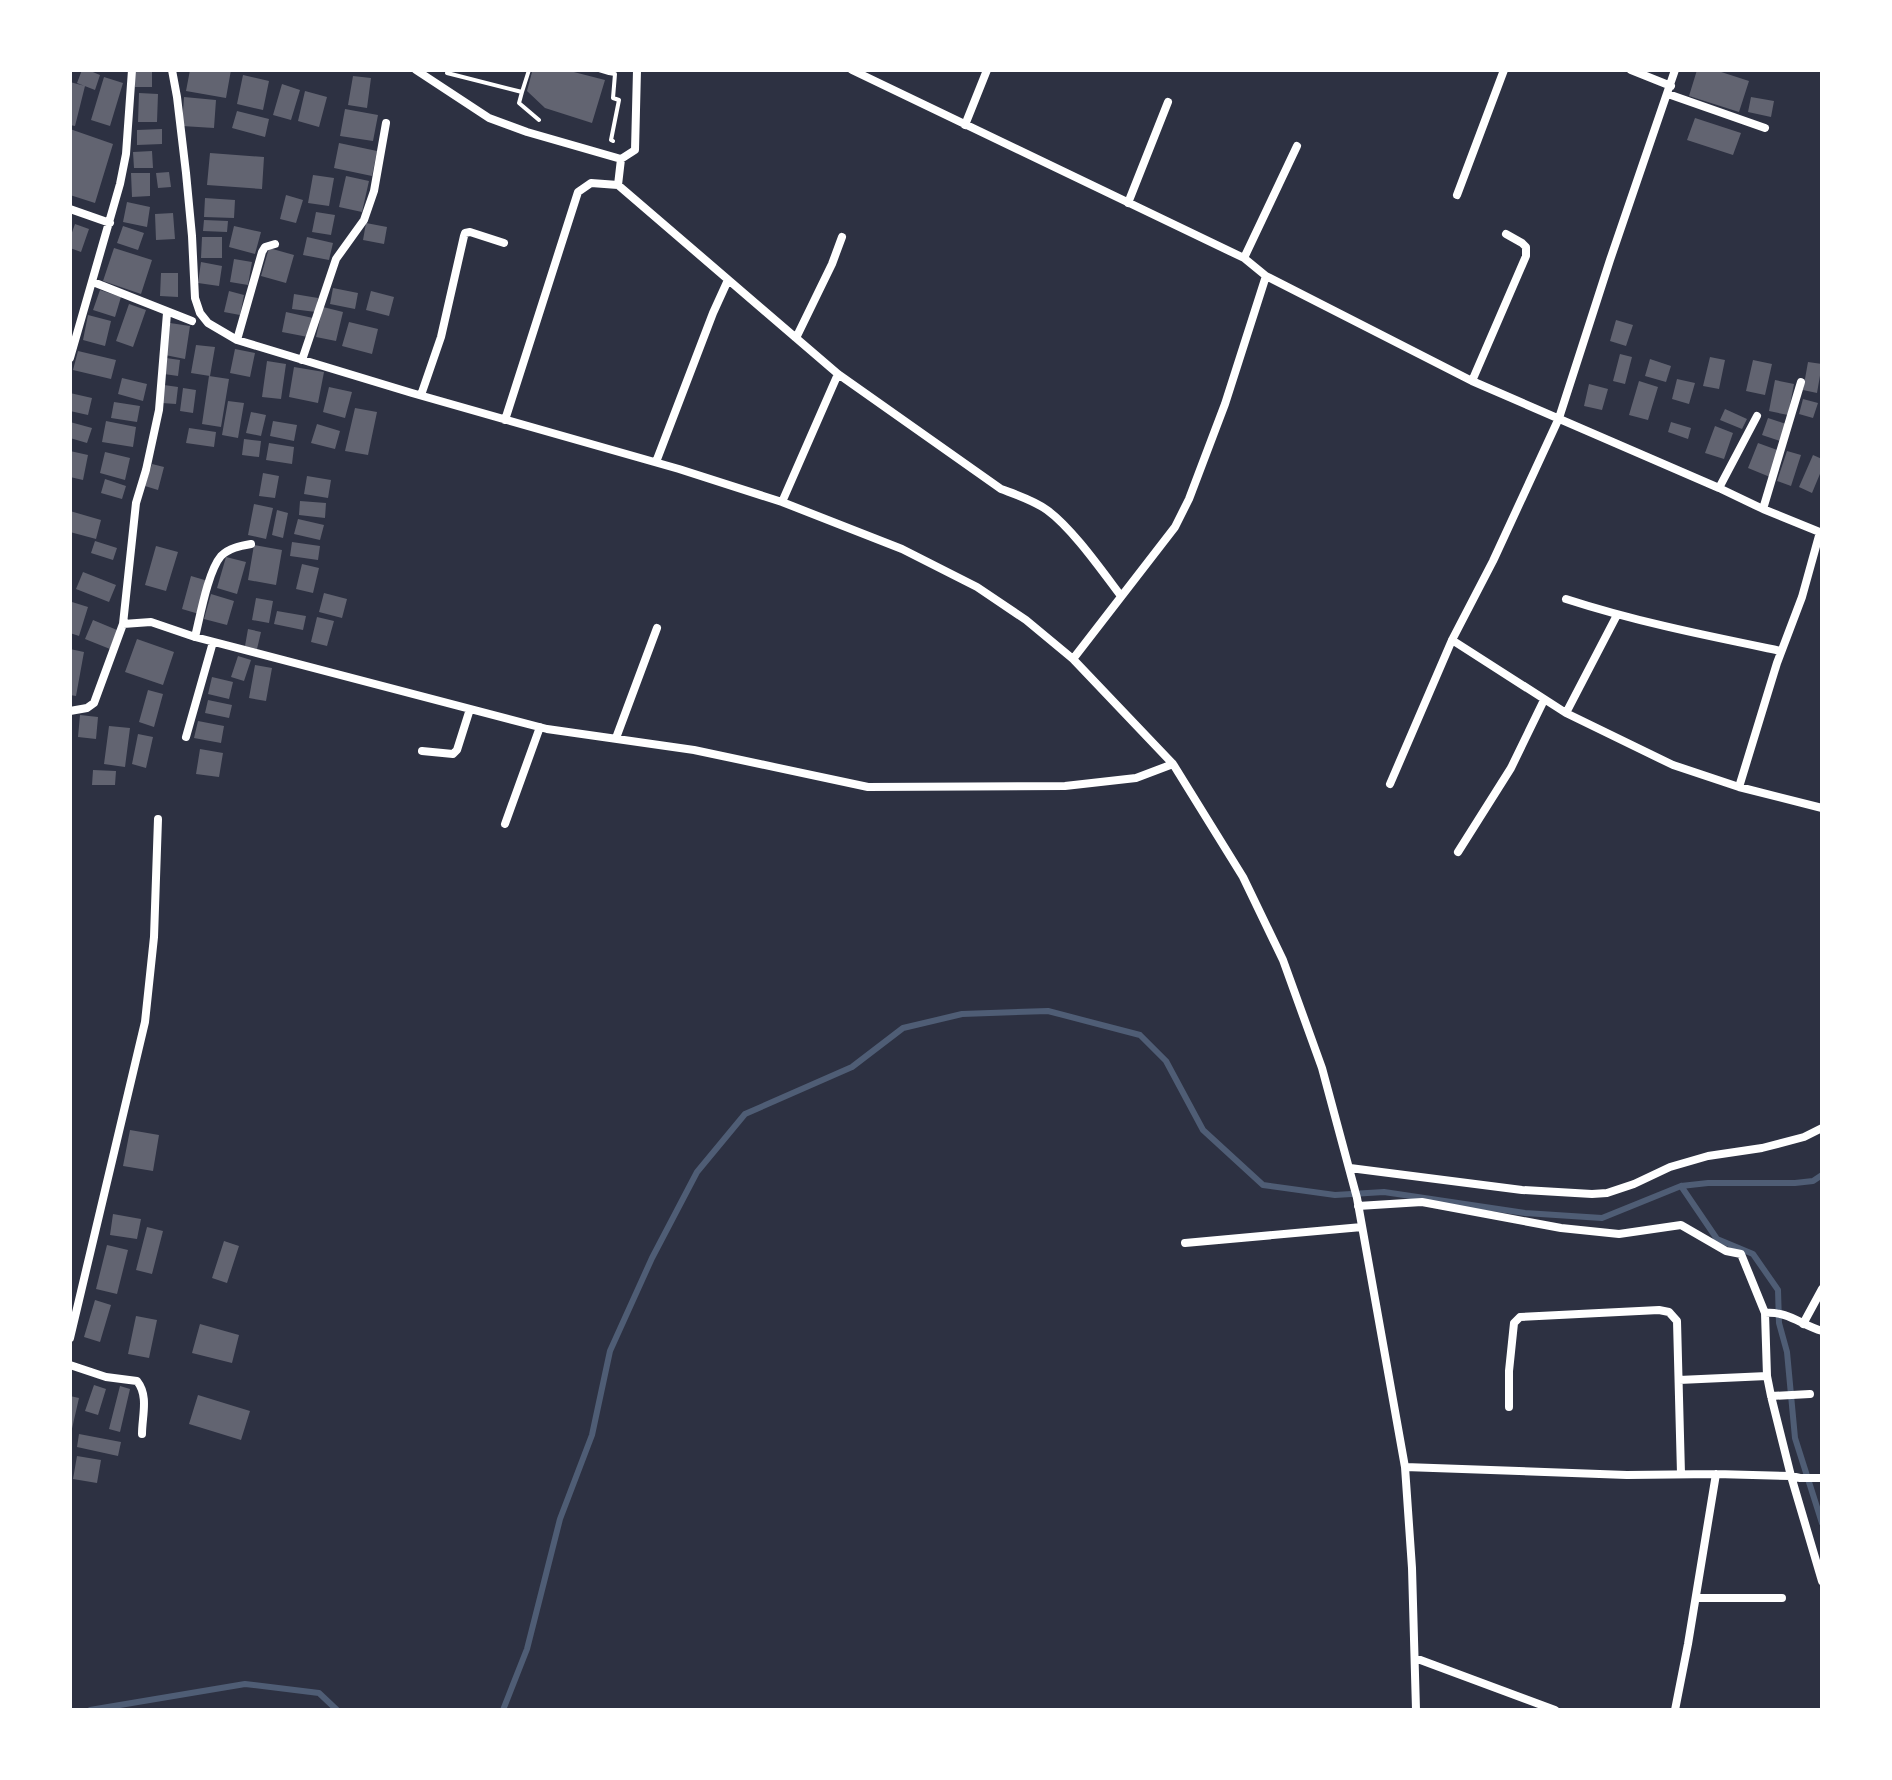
<svg xmlns="http://www.w3.org/2000/svg" width="1892" height="1780" viewBox="0 0 1892 1780" font-family="'Public Sans',sans-serif">
<rect width="100%" height="100%" fill="#2d3142"/>
<g fill="none" stroke-linecap="round" stroke-linejoin="round">
<path stroke="#4f5d75" stroke-width="6" d="M 1681,1186 L 1717,1239 L 1753,1254 L 1778,1290 L 1779,1323 L 1787,1352 L 1795,1438 L 1822,1523
M 90,1710 L 245,1684 L 319,1693 L 337,1710
M 503,1710 L 527,1649 L 560,1519 L 592,1435 L 610,1351 L 652,1258 L 697,1172 L 745,1114 L 852,1067 L 903,1028 L 962,1014 L 1048,1011 L 1140,1035 L 1166,1061 L 1203,1130 L 1263,1185 L 1335,1195 L 1384,1192 L 1525,1213 L 1602,1218 L 1681,1186 L 1708,1183 L 1795,1183 L 1813,1181 L 1822,1175"/>
</g>
<path fill="#626471" d="M 82,70 L 88,70 L 100,75 L 95,90 L 77,83 Z
M 135,70 L 152,70 L 152,87 L 135,87 Z
M 190,70 L 231,70 L 226,98 L 186,91 Z
M 546,70 L 566,70 L 605,80 L 592,123 L 545,108 L 527,91 L 532,72 Z
M 1697,70 L 1715,70 L 1749,81 L 1739,112 L 1689,96 Z
M 243,75 L 269,81 L 263,110 L 237,104 Z
M 353,76 L 371,78 L 367,108 L 348,105 Z
M 104,77 L 123,83 L 110,126 L 91,120 Z
M 70,82 L 85,86 L 75,126 L 70,125 Z
M 282,84 L 300,90 L 291,120 L 273,115 Z
M 305,91 L 327,97 L 319,127 L 298,121 Z
M 139,93 L 158,94 L 157,122 L 138,122 Z
M 184,97 L 216,100 L 214,128 L 182,126 Z
M 1751,97 L 1774,101 L 1771,117 L 1748,112 Z
M 345,109 L 378,115 L 373,141 L 340,136 Z
M 237,111 L 269,119 L 265,137 L 232,128 Z
M 1695,118 L 1741,133 L 1733,155 L 1687,140 Z
M 70,129 L 113,144 L 95,203 L 70,195 Z
M 162,129 L 162,144 L 137,145 L 137,130 Z
M 339,143 L 377,151 L 372,176 L 334,168 Z
M 152,151 L 153,168 L 134,168 L 133,152 Z
M 210,153 L 264,157 L 262,189 L 207,185 Z
M 169,172 L 171,187 L 158,188 L 156,173 Z
M 131,173 L 150,173 L 150,196 L 132,197 Z
M 313,175 L 334,178 L 329,206 L 308,203 Z
M 346,176 L 369,181 L 362,212 L 339,207 Z
M 286,195 L 303,200 L 296,223 L 280,219 Z
M 205,198 L 235,200 L 234,218 L 204,217 Z
M 127,202 L 150,207 L 147,227 L 123,222 Z
M 316,212 L 335,215 L 331,235 L 312,232 Z
M 173,213 L 175,239 L 156,240 L 155,214 Z
M 204,220 L 228,221 L 227,232 L 203,231 Z
M 366,223 L 387,227 L 384,244 L 363,240 Z
M 75,224 L 89,229 L 81,252 L 70,248 L 70,238 Z
M 123,226 L 144,233 L 138,250 L 117,243 Z
M 234,226 L 261,232 L 255,254 L 229,247 Z
M 202,237 L 222,237 L 222,258 L 201,258 Z
M 307,237 L 333,243 L 329,260 L 303,255 Z
M 114,248 L 152,260 L 141,294 L 103,281 Z
M 269,248 L 294,255 L 286,283 L 261,276 Z
M 234,259 L 252,262 L 248,285 L 230,282 Z
M 201,262 L 222,266 L 219,286 L 198,283 Z
M 161,273 L 178,273 L 178,297 L 160,296 Z
M 333,288 L 358,293 L 355,309 L 330,304 Z
M 100,290 L 121,297 L 115,317 L 93,310 Z
M 229,291 L 244,295 L 240,315 L 224,312 Z
M 371,291 L 394,297 L 389,316 L 366,310 Z
M 294,294 L 318,298 L 316,312 L 292,309 Z
M 129,304 L 146,310 L 133,347 L 116,341 Z
M 323,307 L 343,312 L 336,341 L 316,337 Z
M 286,312 L 313,318 L 308,337 L 282,332 Z
M 88,315 L 111,321 L 105,346 L 83,340 Z
M 1616,320 L 1633,325 L 1626,346 L 1610,341 Z
M 349,322 L 378,329 L 372,354 L 342,346 Z
M 170,323 L 190,326 L 185,359 L 165,355 Z
M 196,345 L 215,347 L 210,376 L 191,373 Z
M 235,349 L 255,353 L 250,377 L 230,373 Z
M 78,351 L 116,360 L 111,379 L 73,370 Z
M 1620,354 L 1632,357 L 1625,384 L 1613,381 Z
M 1710,357 L 1725,360 L 1719,389 L 1703,386 Z
M 166,358 L 180,360 L 178,376 L 164,374 Z
M 1650,359 L 1671,366 L 1666,382 L 1645,376 Z
M 1753,360 L 1772,364 L 1765,395 L 1746,391 Z
M 267,361 L 286,364 L 281,399 L 262,397 Z
M 1808,362 L 1822,364 L 1817,393 L 1803,390 Z
M 294,367 L 324,372 L 318,403 L 289,397 Z
M 209,376 L 229,379 L 221,427 L 202,424 Z
M 122,378 L 147,384 L 143,401 L 118,394 Z
M 1677,379 L 1695,383 L 1689,404 L 1672,399 Z
M 1775,380 L 1794,384 L 1788,415 L 1769,411 Z
M 1639,381 L 1658,387 L 1648,420 L 1629,415 Z
M 1589,384 L 1608,389 L 1602,410 L 1584,406 Z
M 164,385 L 178,387 L 176,404 L 162,403 Z
M 329,387 L 352,392 L 345,418 L 323,412 Z
M 183,388 L 196,390 L 193,413 L 180,411 Z
M 70,393 L 92,398 L 88,415 L 70,411 Z
M 1803,399 L 1818,403 L 1813,418 L 1799,414 Z
M 228,401 L 244,403 L 238,438 L 222,435 Z
M 114,402 L 140,406 L 137,422 L 111,418 Z
M 355,408 L 377,412 L 368,455 L 345,451 Z
M 1725,409 L 1747,419 L 1742,429 L 1720,420 Z
M 251,412 L 266,415 L 261,436 L 246,433 Z
M 1768,418 L 1786,424 L 1780,441 L 1762,435 Z
M 106,421 L 136,427 L 133,447 L 102,442 Z
M 273,421 L 297,425 L 294,441 L 270,436 Z
M 70,422 L 92,428 L 87,443 L 70,438 Z
M 1671,422 L 1691,428 L 1688,439 L 1668,432 Z
M 317,424 L 340,431 L 335,449 L 311,443 Z
M 1715,426 L 1733,433 L 1724,459 L 1705,453 Z
M 189,428 L 216,432 L 214,447 L 186,443 Z
M 244,439 L 261,441 L 259,457 L 242,455 Z
M 269,443 L 294,447 L 292,464 L 266,460 Z
M 1758,443 L 1780,451 L 1770,477 L 1748,468 Z
M 70,451 L 88,455 L 83,480 L 70,477 Z
M 1787,451 L 1801,455 L 1791,486 L 1777,481 Z
M 105,452 L 130,458 L 125,480 L 100,473 Z
M 1813,455 L 1822,459 L 1822,469 L 1812,493 L 1799,487 Z
M 152,464 L 164,467 L 158,490 L 145,486 Z
M 263,473 L 279,476 L 275,498 L 259,496 Z
M 307,476 L 331,480 L 328,498 L 304,494 Z
M 105,479 L 126,486 L 122,499 L 101,493 Z
M 300,501 L 326,503 L 325,518 L 299,515 Z
M 254,504 L 273,508 L 266,539 L 248,535 Z
M 277,510 L 288,513 L 283,538 L 272,535 Z
M 70,511 L 101,520 L 96,539 L 70,532 Z
M 298,519 L 324,525 L 320,540 L 294,534 Z
M 95,541 L 117,548 L 113,560 L 91,553 Z
M 292,542 L 320,546 L 318,560 L 290,556 Z
M 254,545 L 282,550 L 276,585 L 248,580 Z
M 156,546 L 178,552 L 166,591 L 145,585 Z
M 226,557 L 246,562 L 237,594 L 217,588 Z
M 302,564 L 319,568 L 313,593 L 296,589 Z
M 83,572 L 116,585 L 109,602 L 76,589 Z
M 191,576 L 208,581 L 199,614 L 182,609 Z
M 324,593 L 347,599 L 342,618 L 319,612 Z
M 211,594 L 234,601 L 227,625 L 204,619 Z
M 256,598 L 273,601 L 269,623 L 252,620 Z
M 72,602 L 88,607 L 79,636 L 70,633 L 70,609 Z
M 277,611 L 306,616 L 303,630 L 274,624 Z
M 317,617 L 334,621 L 327,646 L 311,642 Z
M 93,620 L 117,630 L 110,649 L 85,639 Z
M 248,629 L 261,632 L 257,649 L 245,646 Z
M 137,639 L 174,652 L 163,685 L 125,672 Z
M 70,649 L 84,652 L 76,696 L 70,695 Z
M 238,656 L 251,660 L 244,681 L 231,677 Z
M 255,665 L 272,668 L 266,701 L 249,698 Z
M 212,677 L 233,682 L 229,699 L 208,694 Z
M 148,690 L 163,694 L 154,727 L 139,722 Z
M 208,700 L 232,705 L 229,718 L 205,713 Z
M 80,715 L 98,717 L 96,739 L 78,737 Z
M 198,721 L 224,726 L 221,743 L 194,738 Z
M 109,726 L 130,728 L 125,767 L 104,764 Z
M 138,734 L 153,737 L 146,768 L 132,764 Z
M 200,749 L 223,753 L 219,777 L 196,774 Z
M 93,770 L 116,771 L 115,785 L 92,785 Z
M 130,1130 L 159,1135 L 153,1171 L 123,1166 Z
M 113,1214 L 141,1219 L 137,1239 L 110,1235 Z
M 147,1227 L 163,1231 L 152,1274 L 136,1270 Z
M 224,1241 L 239,1246 L 227,1283 L 212,1278 Z
M 107,1245 L 128,1250 L 117,1294 L 96,1289 Z
M 95,1300 L 111,1305 L 100,1342 L 84,1337 Z
M 136,1316 L 157,1320 L 149,1358 L 128,1354 Z
M 200,1324 L 239,1335 L 232,1363 L 192,1353 Z
M 94,1385 L 106,1389 L 98,1415 L 85,1411 Z
M 120,1386 L 130,1389 L 120,1432 L 109,1429 Z
M 198,1395 L 250,1411 L 241,1440 L 189,1424 Z
M 70,1396 L 79,1398 L 71,1433 L 70,1433 Z
M 79,1434 L 121,1442 L 118,1456 L 77,1447 Z
M 77,1456 L 101,1460 L 97,1483 L 73,1479 Z"/>
<g fill="none" stroke-linecap="round" stroke-linejoin="round">
<path stroke="#fff" stroke-width="4" d="M 599,70 L 609,73
M 610,70 L 609,73 L 615,74 L 613,98 L 619,100 L 611,140 L 613,141
M 447,73 L 522,92 L 529,70
M 522,92 L 519,103 L 539,120"/>
<path stroke="#fff" stroke-width="8" d="M 172,70 L 177,97 L 186,173 L 192,236 L 195,298 L 200,313 L 208,323 L 237,340 L 412,393 L 679,469 L 782,502 L 902,549 L 977,587 L 1026,620 L 1073,659 L 1173,764 L 1243,877 L 1283,960 L 1322,1068 L 1357,1198 L 1405,1467 L 1412,1568 L 1416,1710
M 416,70 L 489,118 L 527,132 L 621,159 L 635,150 L 637,70
M 852,70 L 1244,258 L 1266,276 L 1472,381 L 1719,488 L 1763,509 L 1822,533
M 1631,70 L 1671,86
M 1668,94 L 1765,128
M 965,125 L 987,70
M 618,185 L 838,374 L 1001,489 C 1017,495 1033,500 1047,510 C 1072,528 1102,571 1121,596
M 1457,195 L 1504,70
M 1128,203 L 1168,102
M 70,209 L 110,223
M 1244,258 L 1297,146
M 93,282 L 192,321
M 796,338 L 832,264 L 842,237
M 237,340 L 262,252 L 265,247 L 275,244
M 70,358 L 120,184 L 126,154 L 132,70
M 302,360 L 336,259 L 364,220 L 374,191 L 386,123
M 1472,381 L 1526,256 L 1526,247 L 1522,243 L 1506,234
M 421,395 L 441,337 L 464,236 L 465,233 L 470,232 L 504,243
M 505,420 L 578,192 L 591,183 L 618,185 L 621,159
M 656,462 L 713,313 L 728,280
M 1719,488 L 1757,416
M 782,502 L 838,374
M 1763,509 L 1801,382
M 1566,599 C 1637,622 1708,636 1781,651
M 123,624 L 136,503 L 146,470 L 159,410 L 167,313
M 195,637 C 200,617 208,571 221,556 C 229,548 240,546 251,544
M 1452,640 L 1566,713 L 1673,765 L 1739,787 L 1822,808
M 1073,659 L 1175,527 L 1189,499 L 1225,404 L 1266,276
M 70,711 L 87,708 L 94,703 L 123,624 L 151,622 L 195,637 L 547,729 L 694,750 L 868,787 L 1065,786 L 1136,778 L 1173,764
M 1566,713 L 1617,615
M 186,737 L 213,642
M 616,738 L 657,628
M 422,751 L 453,754 L 457,750 L 470,709
M 1390,784 L 1452,640 L 1493,561 L 1559,418 L 1610,260 L 1675,70
M 1739,787 L 1777,663 L 1802,597 L 1820,532
M 505,824 L 540,727
M 1458,852 L 1511,768 L 1544,700
M 1350,1168 L 1522,1190 L 1592,1194 L 1607,1193 L 1634,1184 L 1670,1167 L 1708,1156 L 1762,1148 L 1804,1137 L 1822,1128
M 1358,1206 L 1422,1202 L 1561,1228 L 1619,1234 L 1681,1225 L 1726,1251 L 1741,1254 L 1765,1313 L 1767,1376 L 1771,1396 L 1791,1476 L 1822,1581
M 1185,1243 L 1362,1227
M 1765,1313 C 1788,1311 1801,1325 1822,1331
M 1803,1324 L 1822,1289
M 70,1338 L 145,1022 L 154,937 L 158,819
M 70,1365 L 106,1377 L 137,1381 C 149,1396 142,1416 142,1434
M 1679,1380 L 1767,1376
M 1771,1396 L 1810,1394
M 1509,1407 L 1509,1371 L 1514,1323 L 1520,1317 L 1659,1310 L 1669,1312 L 1677,1321 L 1681,1474
M 1405,1467 L 1627,1475 L 1716,1474 L 1791,1476 L 1800,1478 L 1822,1478
M 1696,1598 L 1782,1598
M 1415,1658 L 1555,1710
M 1675,1710 L 1688,1644 L 1716,1474"/>
</g>
<rect width="1892" height="1780" fill="none" stroke="#ffffff" stroke-width="144"/>
</svg>
